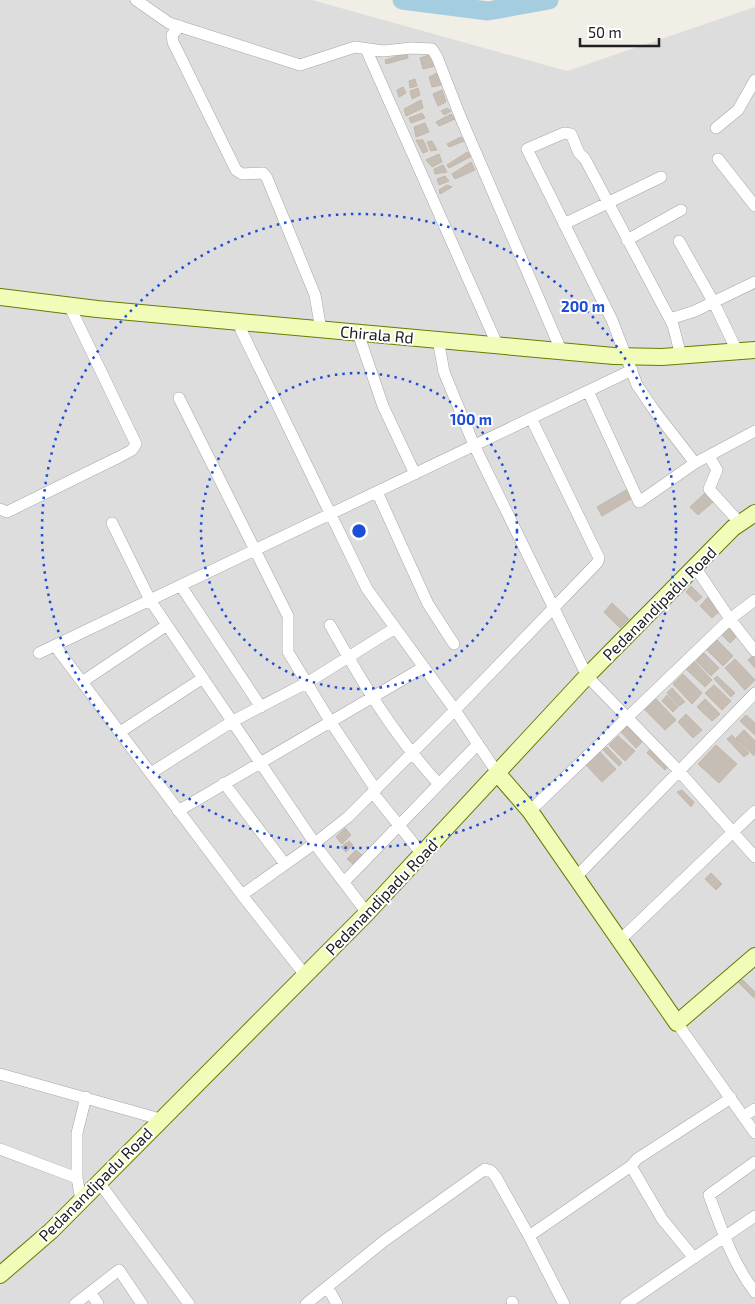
<svg xmlns="http://www.w3.org/2000/svg" width="755" height="1304" viewBox="0 0 755 1304" font-family="'Exo 2',sans-serif">
<rect width="100%" height="100%" fill="#f1eee6"/>
<path fill="#dedddd" d="M 0,0 L 312,0 L 567,71 L 755,7 L 755,1304 L 0,1304 Z"/>
<g fill="none" stroke-linecap="round" stroke-linejoin="round">
<path stroke="#a5cde0" stroke-width="19" d="M 402,0 L 488,11 L 549,0"/>
</g>
<path fill="#c6beb5" stroke="#c3b7a8" d="M 407,53 L 408,58 L 386,64 L 385,60 Z
M 432,54 L 436,66 L 423,69 L 420,58 Z
M 437,73 L 441,85 L 432,87 L 429,77 Z
M 415,79 L 417,86 L 410,88 L 409,81 Z
M 403,87 L 406,93 L 399,97 L 397,90 Z
M 418,88 L 420,95 L 412,99 L 410,91 Z
M 442,90 L 446,102 L 438,106 L 433,94 Z
M 421,100 L 423,108 L 406,116 L 404,109 Z
M 447,108 L 451,111 L 444,115 L 441,111 Z
M 422,113 L 425,118 L 411,123 L 409,118 Z
M 451,114 L 455,119 L 439,126 L 436,122 Z
M 425,123 L 429,132 L 416,137 L 414,127 Z
M 461,137 L 464,141 L 449,147 L 447,144 Z
M 416,140 L 423,140 L 428,151 L 423,153 Z
M 432,141 L 437,150 L 431,151 L 427,142 Z
M 467,152 L 472,156 L 449,168 L 447,165 Z
M 439,154 L 442,162 L 432,167 L 426,160 Z
M 471,162 L 475,170 L 455,179 L 452,174 Z
M 443,165 L 447,172 L 435,174 L 434,169 Z
M 445,176 L 449,181 L 439,185 L 437,179 Z
M 447,185 L 452,187 L 440,194 L 439,190 Z
M 626,490 L 631,499 L 602,516 L 597,507 Z
M 705,493 L 713,502 L 698,515 L 690,507 Z
M 691,586 L 702,597 L 696,602 L 686,592 Z
M 708,597 L 721,610 L 712,618 L 700,606 Z
M 612,603 L 629,619 L 620,628 L 604,612 Z
M 730,625 L 739,634 L 730,643 L 721,634 Z
M 716,639 L 733,656 L 723,666 L 706,649 Z
M 704,653 L 719,668 L 711,676 L 696,661 Z
M 755,654 L 755,668 L 748,660 Z
M 735,659 L 755,680 L 745,690 L 725,668 Z
M 693,660 L 712,680 L 705,687 L 685,668 Z
M 683,674 L 702,693 L 692,704 L 673,684 Z
M 717,676 L 735,693 L 731,697 L 714,679 Z
M 714,685 L 731,701 L 722,710 L 705,693 Z
M 672,688 L 685,702 L 679,706 L 667,693 Z
M 667,695 L 678,707 L 673,712 L 662,701 Z
M 654,697 L 676,720 L 665,730 L 643,708 Z
M 705,699 L 720,714 L 712,721 L 697,707 Z
M 686,714 L 702,730 L 693,738 L 678,722 Z
M 746,715 L 755,723 L 755,735 L 740,721 Z
M 628,725 L 643,741 L 636,748 L 621,732 Z
M 744,730 L 755,741 L 754,756 L 736,738 Z
M 732,735 L 749,753 L 744,757 L 727,739 Z
M 618,736 L 635,751 L 625,761 L 609,745 Z
M 716,745 L 737,764 L 719,783 L 698,764 Z
M 607,747 L 622,763 L 619,766 L 603,750 Z
M 652,747 L 670,765 L 665,770 L 647,753 Z
M 600,752 L 616,769 L 602,782 L 586,765 Z
M 682,790 L 694,802 L 691,807 L 677,792 Z
M 345,828 L 351,835 L 342,844 L 336,837 Z
M 349,841 L 353,845 L 346,852 L 341,847 Z
M 356,850 L 363,856 L 354,865 L 347,859 Z
M 711,873 L 722,884 L 716,890 L 705,879 Z
M 743,980 L 755,992 L 754,998 L 737,981 Z"/>
<g fill="none" stroke-linecap="round" stroke-linejoin="round">
<g stroke="#a7a7a7" stroke-width="12">
<path id="street" d="M 136,0 L 169,23 L 300,65 L 355,47 L 383,51 L 412,48 L 432,49 L 437,57 L 460,116 L 561,350
M 180,26 L 172,35 L 173,42 L 236,170 L 242,174 L 263,173 L 267,178 L 315,295 L 321,330
M 366,49 L 497,344
M 716,128 L 738,110 L 755,80
M 718,159 L 755,206
M 564,224 L 661,177
M 627,240 L 681,210
M 679,241 L 714,303 L 737,351
M 670,319 L 695,311 L 755,282
M 240,322 L 241,330 L 367,589 L 455,710 L 498,774
M 358,333 L 383,406 L 415,474
M 438,339 L 444,372 L 474,445 L 587,676 L 679,771 L 755,857
M 681,356 L 673,325 L 585,159 L 579,153 L 571,134 L 564,133 L 527,149 L 612,320 L 637,385 L 654,410 L 695,463
M 588,391 L 639,502 L 695,463 L 755,431
M 179,398 L 288,616 L 288,652 L 330,721 L 376,790
M 709,456 L 717,470 L 709,489 L 740,523
M 377,492 L 428,604 L 454,644
M 0,509 L 7,512 L 119,457 L 132,450 L 136,444 L 69,305
M 112,523 L 150,600 L 320,851 L 367,913
M 695,567 L 730,619 L 755,651
M 181,586 L 261,707
M 330,625 C 362,682 394,736 439,784
M 55,646 L 242,895 L 305,975
M 39,653 L 632,370
M 82,682 L 167,625
M 120,732 L 203,678
M 151,773 L 233,721 L 310,681 L 395,628
M 224,783 L 285,864
M 373,793 L 422,854
M 178,811 L 424,667
M 530,811 L 730,619 L 755,600
M 576,877 L 755,693
M 344,882 L 478,744
M 242,895 L 315,843 L 348,817 L 455,710 L 597,563 L 599,558 L 531,418
M 620,940 L 755,811
M 677,1023 L 755,1133
M 0,1074 L 160,1119
M 744,1116 L 755,1109
M 0,1149 L 77,1178 L 81,1200
M 755,1162 L 709,1195 C 721,1228 733,1264 755,1292
M 631,1166 L 662,1219 L 694,1258
M 77,1178 L 77,1133 L 86,1097
M 98,1181 L 189,1304
M 529,1236 L 564,1304
M 328,1288 L 337,1304
M 91,1293 L 98,1304
M 512,1302 L 513,1304
M 75,1304 L 119,1270 L 142,1304
M 306,1304 L 384,1241 L 485,1169 L 491,1171 L 496,1177 L 529,1236 L 631,1166 L 637,1159 L 731,1098
M 626,1304 L 755,1216"/>
</g>
<g stroke="#637e00" stroke-width="18">
<path id="secondary" d="M 0,297 L 97,309 L 614,356 L 662,357 L 755,350
M 498,774 L 530,811 L 677,1023 L 755,956
M 0,1275 L 51,1231 L 367,913 L 587,676 L 733,528 L 755,513"/>
</g>
<use href="#street" stroke="#fff" stroke-width="11"/>
<use href="#secondary" stroke="#f2fcb9" stroke-width="16"/>
</g>
<g fill="none" stroke="#1d4ed8" stroke-width="2.5" stroke-dasharray="2.5 5">
<circle cx="359" cy="531" r="158"/>
<circle cx="359" cy="531" r="317"/>
</g>
<g text-anchor="middle" dominant-baseline="central" stroke-width="4" stroke-linejoin="round" paint-order="stroke">
<g font-size="16" fill="#202020" stroke="#fff">
<text transform="translate(377 334) rotate(5)">Chirala Rd</text>
<text transform="translate(659 603) rotate(-45)">Pedanandipadu Road</text>
<text transform="translate(381 897) rotate(-46)">Pedanandipadu Road</text>
<text transform="translate(95 1184) rotate(-45)">Pedanandipadu Road</text>
</g>
</g>
<circle cx="359" cy="531" r="8" fill="#1d4ed8" stroke="#fff" stroke-width="2.5"/>
<g font-size="15" text-anchor="middle" font-weight="bold" fill="#1d4ed8" stroke="#fff" stroke-width="4" stroke-linejoin="round" paint-order="stroke">
<text x="583" y="312">200 m</text>
<text x="471" y="425">100 m</text>
</g>
<path d="M580 38v8h79v-8" fill="none" stroke="#202020" stroke-width="2.5"/>
<text x="588" y="38" font-size="15" fill="#202020" stroke="#ffffff" stroke-width="4" paint-order="stroke">50 m</text>
</svg>
